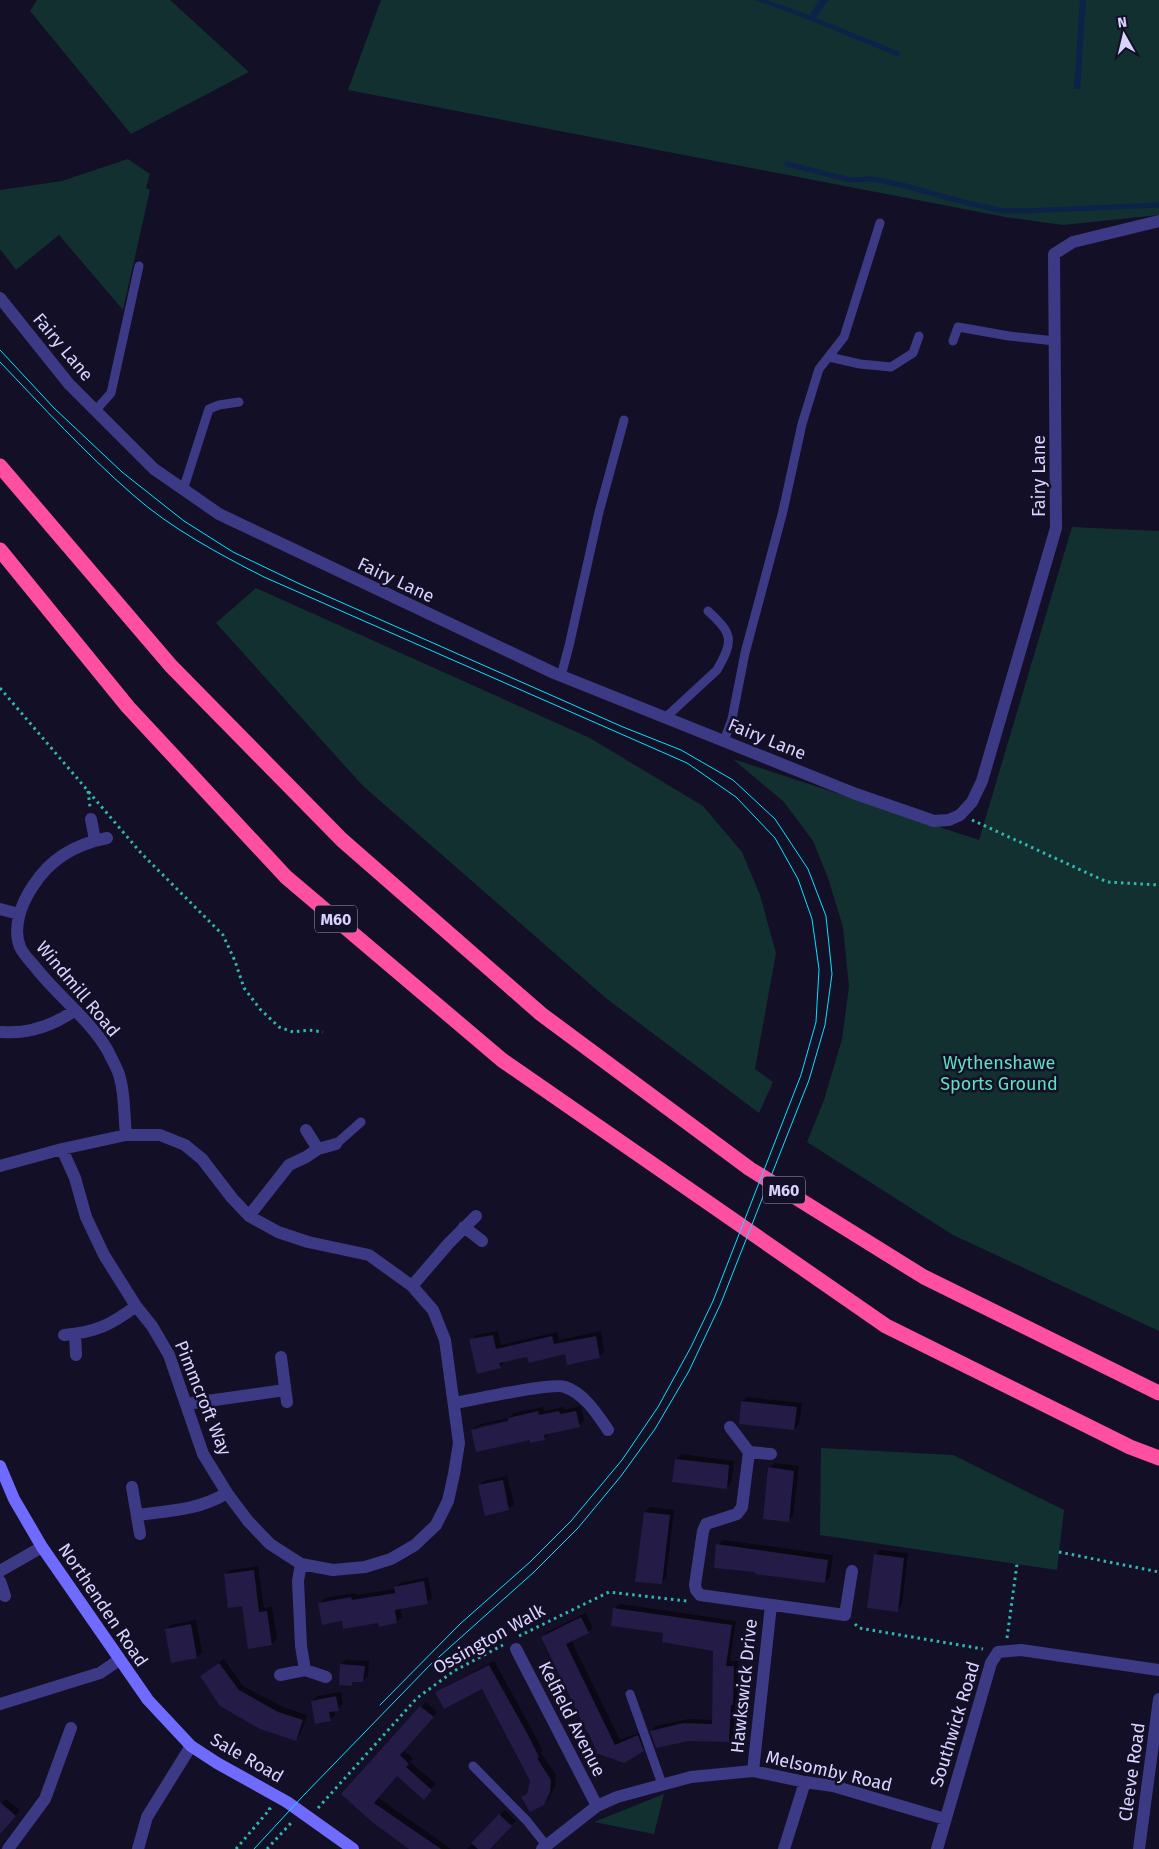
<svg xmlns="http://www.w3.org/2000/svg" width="1159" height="1849" viewBox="0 0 1159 1849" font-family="'Fira Sans',sans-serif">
<rect width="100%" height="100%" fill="#130f26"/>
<path fill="#12302f" d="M 37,0 L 170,0 L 249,72 L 131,134 L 30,11 Z
M 381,0 L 1159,0 L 1159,215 L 1063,225 L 1005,217 L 348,90 Z
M 128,159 L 150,174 L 146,188 L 150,190 L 123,310 L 59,235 L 16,270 L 0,249 L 0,190 L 62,181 Z
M 1072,527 L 1159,531 L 1159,1331 L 953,1235 L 807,1142 L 824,1100 L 842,1039 L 849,987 L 843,927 L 828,878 L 813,841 L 784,802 L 733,759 L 979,840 Z
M 256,588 L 590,738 L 703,806 L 742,852 L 760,895 L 776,953 L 755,1069 L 773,1082 L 759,1113 L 607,999 L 363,786 L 216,623 Z
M 821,1448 L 953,1455 L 1064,1510 L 1057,1570 L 820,1535 Z
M 664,1794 L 654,1834 L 594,1822 Z"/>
<path fill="#0c2248" d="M 755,0 L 767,0 L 809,15 L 820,0 L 828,0 L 816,18 L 900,52 L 899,57 L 807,19 Z
M 1080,0 L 1086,0 L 1080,89 L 1074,89 Z"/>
<path fill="#0007" fill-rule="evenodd" d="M 498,1331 L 501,1345 L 557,1332 L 559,1340 L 601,1331 L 604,1352 L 599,1356 L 566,1353 L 528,1356 L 505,1361 L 500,1367 L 471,1340 L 476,1335 Z
M 747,1397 L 802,1403 L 799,1424 L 794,1429 L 742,1401 Z
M 581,1406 L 584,1421 L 579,1426 L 549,1434 L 544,1439 L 531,1438 L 473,1430 L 477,1425 L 509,1418 L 514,1413 L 543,1407 L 544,1411 L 564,1407 L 564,1410 ZM 514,1419 L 515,1421 L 476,1430 L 476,1427 Z
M 681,1454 L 734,1461 L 731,1483 L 726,1488 L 674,1481 L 677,1459 Z
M 775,1463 L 799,1466 L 793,1516 L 788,1521 L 770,1468 Z
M 507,1476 L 514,1504 L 509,1509 L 479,1486 L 484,1481 Z
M 650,1507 L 674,1510 L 666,1578 L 661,1583 L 645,1512 Z
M 723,1540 L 833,1555 L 830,1577 L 825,1582 L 718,1545 Z
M 880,1550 L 908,1553 L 902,1605 L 898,1610 L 875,1555 Z
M 258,1566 L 264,1608 L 272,1607 L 277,1639 L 272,1644 L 243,1604 L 225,1575 L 230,1570 Z
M 428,1577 L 432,1598 L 427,1603 L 400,1608 L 402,1617 L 397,1621 L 343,1620 L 320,1603 L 325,1598 L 356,1593 L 357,1595 L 395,1589 L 400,1583 Z
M 620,1604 L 736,1621 L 730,1661 L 738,1661 L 738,1699 L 735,1701 L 733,1736 L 728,1741 L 689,1739 L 651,1731 L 656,1726 L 689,1719 L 713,1720 L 714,1650 L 665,1632 L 615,1608 Z
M 586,1613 L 593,1627 L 588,1632 L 571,1640 L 620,1740 L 643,1731 L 648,1745 L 643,1750 L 624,1761 L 542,1637 L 547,1632 Z
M 196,1620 L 202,1652 L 197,1657 L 166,1630 L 171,1625 Z
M 224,1659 L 243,1686 L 283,1707 L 307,1715 L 300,1735 L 295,1740 L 201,1676 Z
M 346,1660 L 369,1661 L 368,1676 L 363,1681 L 355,1680 L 351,1684 L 341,1665 Z
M 494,1661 L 531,1728 L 543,1751 L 541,1753 L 556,1775 L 555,1786 L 549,1798 L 544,1804 L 523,1797 L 529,1791 L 532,1781 L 483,1687 L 437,1692 L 442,1688 Z
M 341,1692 L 343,1704 L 338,1709 L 334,1710 L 335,1715 L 330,1720 L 312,1701 L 317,1696 Z
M 426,1702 L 437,1712 L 403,1750 L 413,1758 L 410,1762 L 436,1784 L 428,1793 L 397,1775 L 377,1797 L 451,1849 L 410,1849 L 342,1794 Z
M 6,1799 L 20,1810 L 0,1833 L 0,1805 Z
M 505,1810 L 516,1821 L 489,1849 L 467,1849 Z"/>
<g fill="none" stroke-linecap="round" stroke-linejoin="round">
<path stroke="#0c2248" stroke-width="5" d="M 787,164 L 850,180 L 872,179 L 906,186 L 963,202 L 1004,211 L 1025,211 L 1159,205"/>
</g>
<path fill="#241b47" d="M 493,1335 L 496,1349 L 552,1336 L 554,1344 L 596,1336 L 600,1358 L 567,1365 L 565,1354 L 529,1363 L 527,1357 L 499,1363 L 501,1368 L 477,1374 L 469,1339 Z
M 741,1401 L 797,1407 L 794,1430 L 739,1424 Z
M 538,1411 L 539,1415 L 559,1411 L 560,1414 L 576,1411 L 580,1427 L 544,1435 L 545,1440 L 530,1443 L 530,1440 L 476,1452 L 471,1430 L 508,1421 L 508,1418 Z
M 675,1459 L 729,1465 L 727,1489 L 672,1482 Z
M 768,1467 L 794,1471 L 789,1522 L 763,1519 Z
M 503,1480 L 509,1510 L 485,1516 L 478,1485 Z
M 644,1512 L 670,1515 L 662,1584 L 635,1582 Z
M 716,1544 L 828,1560 L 825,1583 L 755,1574 L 755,1572 L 714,1568 Z
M 874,1554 L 904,1558 L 898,1612 L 867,1608 Z
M 254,1570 L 259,1612 L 267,1611 L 272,1645 L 248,1649 L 242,1606 L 228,1608 L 224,1574 Z
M 424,1581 L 428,1604 L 395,1610 L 397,1623 L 379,1627 L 378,1623 L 343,1629 L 342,1621 L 322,1625 L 318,1603 L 351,1597 L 352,1600 L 395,1593 L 394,1587 Z
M 613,1608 L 732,1625 L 726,1666 L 734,1666 L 733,1705 L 731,1705 L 729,1742 L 689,1741 L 656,1748 L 650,1731 L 683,1723 L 712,1724 L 713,1651 L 662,1642 L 663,1633 L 611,1626 Z
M 581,1617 L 589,1633 L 566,1644 L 615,1745 L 638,1735 L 644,1751 L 624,1763 L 596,1753 L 597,1752 L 588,1732 L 587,1732 L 541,1637 Z
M 191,1624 L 197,1658 L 171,1663 L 165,1629 Z
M 219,1663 L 239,1690 L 278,1712 L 303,1720 L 296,1741 L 260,1729 L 220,1706 L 200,1676 Z
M 340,1664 L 365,1666 L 363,1682 L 352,1682 L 352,1686 L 339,1685 Z
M 489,1665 L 527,1733 L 539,1757 L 537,1758 L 551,1780 L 550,1792 L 544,1805 L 530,1812 L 521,1797 L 527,1794 L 530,1781 L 482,1689 L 444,1709 L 435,1692 Z
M 336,1696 L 339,1711 L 329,1712 L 331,1721 L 315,1724 L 311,1701 Z
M 420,1706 L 434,1717 L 400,1755 L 409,1764 L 406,1767 L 432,1790 L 424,1800 L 397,1776 L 374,1803 L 441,1849 L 409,1849 L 372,1822 L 341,1794 Z
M 0,1802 L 16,1816 L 0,1834 Z
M 499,1814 L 512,1826 L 490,1849 L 478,1849 L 471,1843 Z"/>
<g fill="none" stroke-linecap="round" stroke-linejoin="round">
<path stroke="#2fb8b0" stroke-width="3" stroke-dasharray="2.5 4" stroke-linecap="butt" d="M 0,688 L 141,853 L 223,935 L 235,961 L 244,988 L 260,1009 L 279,1027 L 293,1032 L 309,1030 L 323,1032
M 88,791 L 90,807
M 972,820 L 1107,882 L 1159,885
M 1059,1552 L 1159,1572
M 855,1624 L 859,1628 L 983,1649
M 519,1636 L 609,1592 L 687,1601
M 1007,1638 L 1017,1564
M 318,1808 L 417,1698 L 454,1671 L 503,1645
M 236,1849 L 270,1809 L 268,1808
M 267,1849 L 291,1823 L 293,1824"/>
<path stroke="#3d3a85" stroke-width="9" d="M 953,341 L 958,327 L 1009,336 L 1055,341
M 829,357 L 860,364 L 891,367 L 913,353 L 919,336
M 95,411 L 111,393 L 139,266
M 183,490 L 209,409 L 219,405 L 239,402
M 561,676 L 569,646 L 599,512 L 624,420
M 665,718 L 717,670 C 734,640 733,634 708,611
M 724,741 L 732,719 L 745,653 L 783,511 L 802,424 L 819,369 L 844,337 L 880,223
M 336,1144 L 361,1122
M 630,1694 L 662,1784
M 473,1766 L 527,1821 L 546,1845"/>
<path stroke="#3d3a85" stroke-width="12" d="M 0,298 L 69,384 L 154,469 L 219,514 L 554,673 L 856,794 L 934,821 L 949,820 L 960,815 L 972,802 L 982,781 L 1056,528 L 1054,254 L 1073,242 L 1159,221
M 91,819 L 95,840
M 107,838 C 76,844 50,859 33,886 C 22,902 12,927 20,947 C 23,954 31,962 36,968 C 57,995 91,1021 108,1051 C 112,1060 118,1069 120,1078 C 125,1096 124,1117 126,1135
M 0,909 L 19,914
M 2,1032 C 29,1034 52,1026 74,1011
M 306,1130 L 318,1149
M 0,1166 L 62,1149 L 126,1135 L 160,1135 L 185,1145 L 202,1159 L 232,1198 L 249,1216 L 278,1232 L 308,1242 L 369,1255 L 412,1286 L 433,1310 L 445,1340 L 459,1443 L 454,1474 L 448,1501 L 436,1525 L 415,1545 L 391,1559 L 365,1567 L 333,1570 L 301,1564 L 270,1544 L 248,1521 L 227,1493 L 203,1454 L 169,1355 L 152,1326 L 136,1306 L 104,1255 L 86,1217 L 75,1178 L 62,1149
M 249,1216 L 289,1165 L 306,1157 L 318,1149 L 336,1144
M 464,1227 L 482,1241
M 412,1286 L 449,1243 L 476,1216
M 75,1334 L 76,1355
M 64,1335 C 96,1332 111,1325 136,1306
M 281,1357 L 287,1402
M 455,1403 C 474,1400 551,1382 565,1387 C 585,1394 597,1414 608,1430
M 186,1404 L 285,1390
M 730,1427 L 749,1452 L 742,1507 L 737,1514 L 706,1524 L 703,1531 L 695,1585 L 696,1590 L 700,1595 L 845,1615 L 852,1571
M 749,1452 L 771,1454
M 132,1487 L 140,1534
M 138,1515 C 169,1511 199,1510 227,1493
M 301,1564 L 298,1581 L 301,1646 L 305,1670
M 0,1571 L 42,1547
M 0,1581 L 5,1596
M 516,1649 L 597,1806
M 280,1675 L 305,1670 L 326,1677
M 0,1704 L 100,1673 L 119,1660
M 753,1771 L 771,1605
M 8,1849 L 45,1799 L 71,1728
M 138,1849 L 147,1817 L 191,1746
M 542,1849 L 597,1806 L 617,1797 L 691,1777 L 753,1771 L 805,1782 L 833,1786 L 945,1819
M 784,1849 L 805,1782
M 937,1849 L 991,1663 L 998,1652 L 1021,1650 L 1159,1670
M 1139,1849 L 1159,1699"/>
<path stroke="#6f6bff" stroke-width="12" d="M 0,1466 L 14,1499 L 42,1547 L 148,1700 L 191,1746 L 217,1763 L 287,1802 L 353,1849"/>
<path stroke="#ff4fa3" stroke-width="15" d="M 0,466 L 171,666 L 342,840 L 541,1014 L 750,1169 L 924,1277 L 1159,1393
M 0,550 L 128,707 L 286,877 L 502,1060 L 886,1326 L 1130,1447 L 1159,1458"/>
<path stroke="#00e5ff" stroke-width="1" d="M 0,350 L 54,408 L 122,472 L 184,521 L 233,552 L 302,585 L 623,727 L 681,750 L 733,780 L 775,819 L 808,869 L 826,916 L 832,974 L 825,1025 L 809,1080 L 721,1303 L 689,1371 L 655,1429 L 621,1476 L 578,1528 L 534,1572 L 430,1665 L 302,1797 L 254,1849
M 0,362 C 43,407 85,453 132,494 C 170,528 219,554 264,577 L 687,763 L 736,797 L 775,838 L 798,879 L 812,919 L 819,969 L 816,1022 L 801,1075 L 713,1301 L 691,1347 L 658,1407 L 622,1460 L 571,1521 L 530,1562 L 460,1624 L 380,1705"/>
</g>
<g text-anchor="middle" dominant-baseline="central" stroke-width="5" stroke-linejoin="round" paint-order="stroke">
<g fill="#130f26" stroke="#9e99be" stroke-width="1">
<rect x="315" y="905.5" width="42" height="27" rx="4"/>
<rect x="763" y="1176.5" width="42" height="27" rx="4"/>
</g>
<g font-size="16" font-weight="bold" fill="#d9d4ff">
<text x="336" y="919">M60</text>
<text x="784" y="1190">M60</text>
</g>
<g font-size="18" fill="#d9d4ff" stroke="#130f26">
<text transform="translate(63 347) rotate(50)">Fairy Lane</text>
<text transform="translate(1039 476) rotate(-90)">Fairy Lane</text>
<text transform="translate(396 580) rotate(25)">Fairy Lane</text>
<text transform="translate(767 739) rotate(22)">Fairy Lane</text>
<text transform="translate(78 989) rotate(50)">Windmill Road</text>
<text transform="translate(203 1398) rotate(68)">Pimmcroft Way</text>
<text transform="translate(103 1605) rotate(56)">Northenden Road</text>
<text transform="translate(489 1639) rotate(-29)">Ossington Walk</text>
<text transform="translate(744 1686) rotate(-84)">Hawkswick Drive</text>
<text transform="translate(572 1719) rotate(63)">Kelfield Avenue</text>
<text transform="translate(955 1724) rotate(-73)">Southwick Road</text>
<text transform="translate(247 1758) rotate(30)">Sale Road</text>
<text transform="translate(829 1771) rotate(13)">Melsomby Road</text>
<text transform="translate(1132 1772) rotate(-82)">Cleeve Road</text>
</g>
<g font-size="18" fill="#5fe0c0" stroke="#130f26">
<text x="999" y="1063">Wythenshawe<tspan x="999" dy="21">Sports Ground</tspan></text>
</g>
</g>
<g transform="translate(1124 35) rotate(352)" stroke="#130f26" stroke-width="4" paint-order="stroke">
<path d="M0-4L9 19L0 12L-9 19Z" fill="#d9d4ff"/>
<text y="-8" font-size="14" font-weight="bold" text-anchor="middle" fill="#d9d4ff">N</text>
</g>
</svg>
